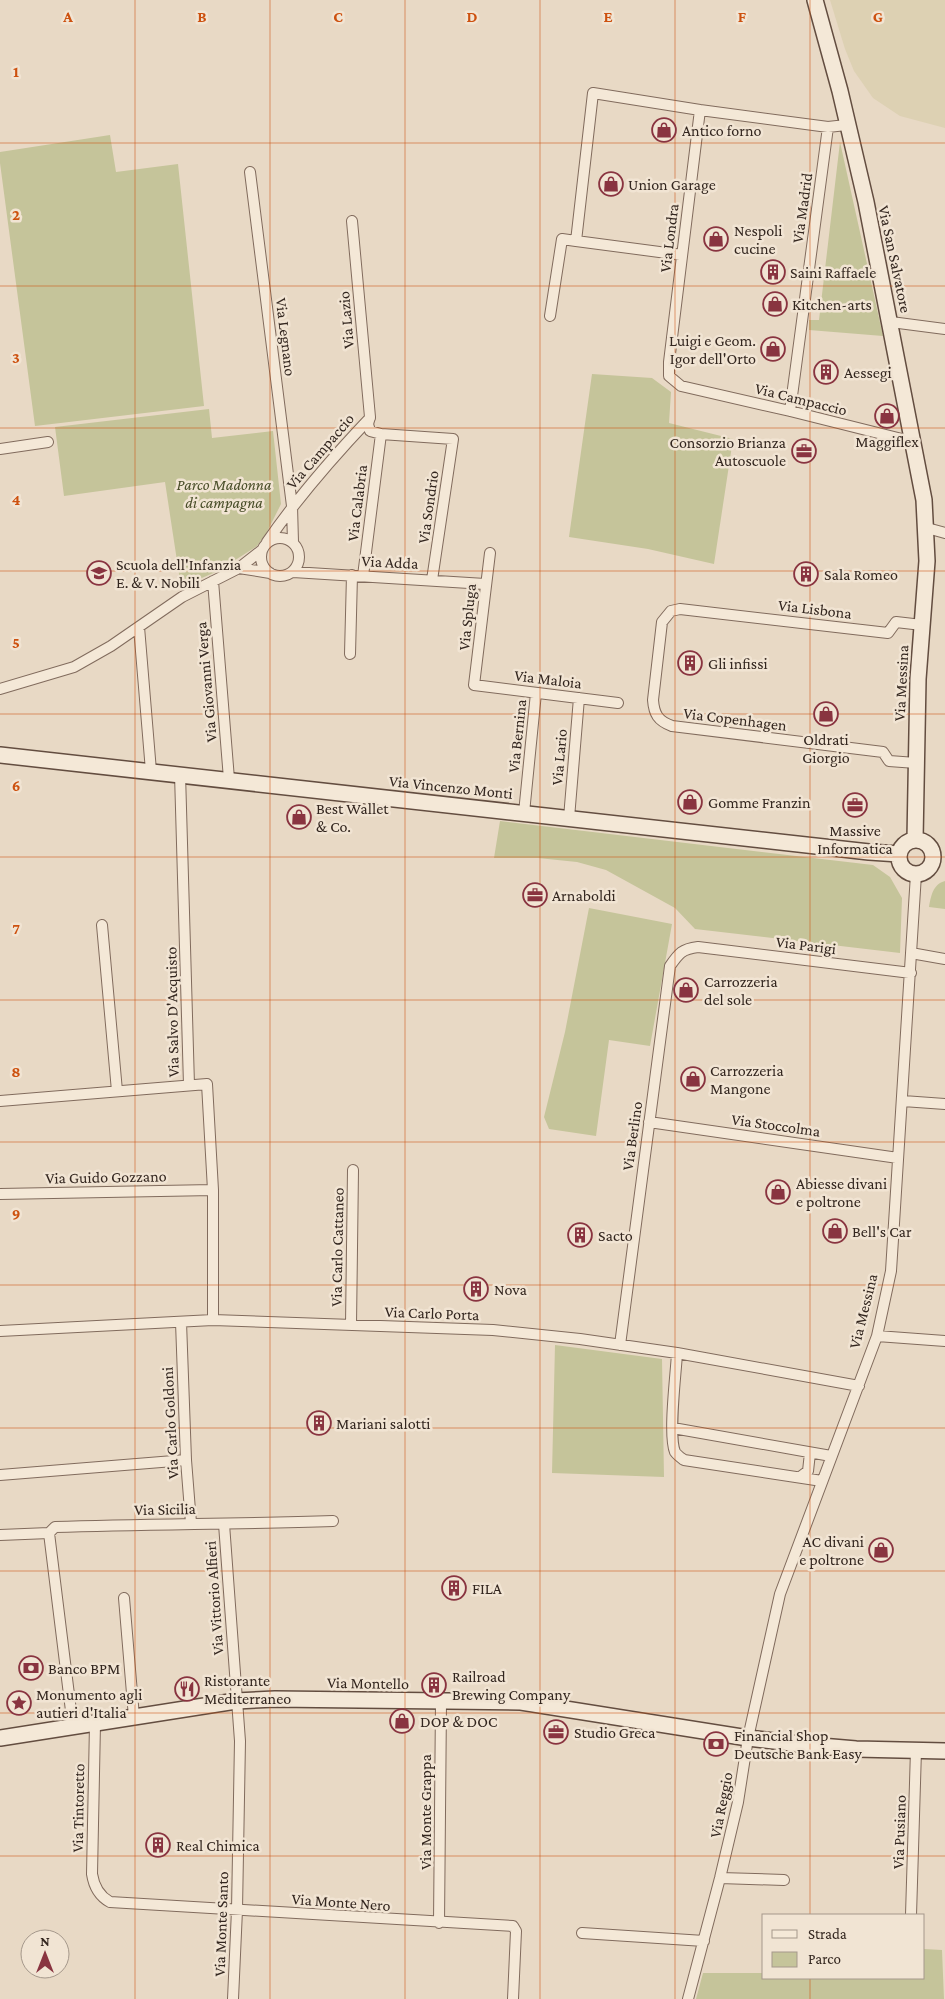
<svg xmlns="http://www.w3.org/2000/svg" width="945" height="1999" viewBox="0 0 945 1999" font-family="'Crimson Pro',serif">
<rect width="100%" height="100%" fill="#e8d9c5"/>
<path fill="#ddd1b3" d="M 830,0 L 945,0 L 945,128 L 900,116 L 873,98 L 854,71 L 845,49 Z"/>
<path fill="#c5c49a" d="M 110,135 L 116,172 L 178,164 L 204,406 L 35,426 L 0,163 L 0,152 Z
M 840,142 L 883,336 L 809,330 L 809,320 L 819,320 Z
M 592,374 L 652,378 L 671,392 L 669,423 L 733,439 L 714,564 L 648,549 L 569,537 Z
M 209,409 L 212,438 L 273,431 L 281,504 L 267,532 L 257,546 L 218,571 L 181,587 L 165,482 L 64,496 L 55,427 Z
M 500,821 L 873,865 L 890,877 L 902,898 L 900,953 L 695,929 L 675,908 L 606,870 L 577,862 L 538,858 L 494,858 Z
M 945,881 L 945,909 L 929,907 C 931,896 933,884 945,881 Z
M 589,908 L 672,924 L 650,1046 L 609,1040 L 596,1136 L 549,1129 L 544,1117 L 565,1032 Z
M 555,1345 L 662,1359 L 664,1477 L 552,1473 Z
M 924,1949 L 942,1950 L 944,1999 L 696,1999 L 703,1973 L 764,1973 L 764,1978 L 924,1978 Z"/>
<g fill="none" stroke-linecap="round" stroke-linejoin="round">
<g stroke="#816b5d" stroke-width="12">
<path id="street" d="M 846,125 L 828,127 L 700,110 L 669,362 L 669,376 L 681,386 L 790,411 L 914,442
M 250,172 L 292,506 L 293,542
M 352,221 L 370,417 L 368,424 L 370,431 L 381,434 L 453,439 L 432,580
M 682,255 L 576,241 L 593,93 L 700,110
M 550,316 L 562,239 L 576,241
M 891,322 L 945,329
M 790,411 L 828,127
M 0,449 L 48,442
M 927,528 L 945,533
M261 557a19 19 0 1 1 38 0a19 19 0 1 1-38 0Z
M 267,542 C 298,497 333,457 370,418
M 490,553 L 474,685 L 618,703
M 239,568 L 270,573
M 293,572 L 485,584
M 363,576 L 381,434
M 213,581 L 229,779
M 139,627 L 151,771
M 350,654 L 352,575
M 0,689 L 74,667 L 111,646 L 182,597 L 239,568 L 262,550
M 916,763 L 889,761 L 883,752 L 672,726 C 658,721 654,714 653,700 L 662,622 L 671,611 L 680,609 L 888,633 L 896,622 L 922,625
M 180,774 L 189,1085
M 524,813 L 536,693
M 569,818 L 579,698
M 102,925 L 117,1091
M 911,953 L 945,959
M 0,1101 L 207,1084 L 213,1190 L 213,1320
M 903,1101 L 945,1104
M 649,1122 L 898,1158
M 0,1194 L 213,1190
M 181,1322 L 186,1460 L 191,1523
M 351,1325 L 353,1170
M 0,1331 L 213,1320 L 493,1330 L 580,1339 L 677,1353 L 859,1386
M 877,1336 L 945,1341
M 620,1345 L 670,966 C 679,953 682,949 698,947 L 911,973
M 677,1353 C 676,1374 668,1435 675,1452 C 677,1455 680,1457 684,1460 L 822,1481
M 673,1428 L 831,1456
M 0,1475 L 186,1460
M 800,1477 L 808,1471 L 810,1453
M 224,1524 L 240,1741 L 237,1910 L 233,1999
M 49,1533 L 73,1727
M 0,1535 L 49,1533 L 55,1527 C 148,1524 240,1524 333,1521
M 124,1598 L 134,1717
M 95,1724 L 92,1874 C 94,1887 99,1896 110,1902 L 513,1926 L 516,1931 L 513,1999
M 720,1878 L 784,1880
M 911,1915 L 916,1750
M 439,1923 L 441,1702
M 582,1933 L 704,1941
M 688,1999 L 720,1878 L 738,1802 L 748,1738 L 780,1594 L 877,1336 L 891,1271 L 916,874"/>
</g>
<g stroke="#634d40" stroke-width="18">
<path id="secondary" d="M 815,0 L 840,91 L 866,202 L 924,500 L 927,561 L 918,679 L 915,840
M 0,755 L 869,852 L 899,854
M899 857a17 17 0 1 1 34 0a17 17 0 1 1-34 0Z
M 0,1738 L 236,1701 L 275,1699 L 521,1702 L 748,1738 L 809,1745 L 856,1749 L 945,1751"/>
</g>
<use href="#street" stroke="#f4e8d7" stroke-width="10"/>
<use href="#secondary" stroke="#f4e8d7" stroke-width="15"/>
</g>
<path fill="none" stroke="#cd510f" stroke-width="1" stroke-opacity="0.55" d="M 135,0 L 135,1999M 270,0 L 270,1999M 405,0 L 405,1999M 540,0 L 540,1999M 675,0 L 675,1999M 810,0 L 810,1915M 0,143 L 945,143M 0,286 L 945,286M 0,428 L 945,428M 0,571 L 945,571M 0,714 L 945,714M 0,857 L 945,857M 0,1000 L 945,1000M 0,1142 L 945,1142M 0,1285 L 945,1285M 0,1428 L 945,1428M 0,1571 L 945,1571M 0,1713 L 945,1713M 0,1856 L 945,1856M 810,1978 L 810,1999"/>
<defs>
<g id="shop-ring" transform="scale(1.25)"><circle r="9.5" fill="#f1e4d3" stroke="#893440" stroke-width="1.5"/><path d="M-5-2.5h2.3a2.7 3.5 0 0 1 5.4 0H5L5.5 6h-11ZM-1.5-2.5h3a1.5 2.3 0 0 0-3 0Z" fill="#893440"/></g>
<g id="building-ring" transform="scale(1.25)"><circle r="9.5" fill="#f1e4d3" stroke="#893440" stroke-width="1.5"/><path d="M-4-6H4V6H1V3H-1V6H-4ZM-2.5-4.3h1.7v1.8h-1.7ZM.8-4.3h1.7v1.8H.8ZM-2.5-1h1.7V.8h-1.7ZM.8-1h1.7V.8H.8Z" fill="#893440"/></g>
<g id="office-ring" transform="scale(1.25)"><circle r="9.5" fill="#f1e4d3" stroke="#893440" stroke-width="1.5"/><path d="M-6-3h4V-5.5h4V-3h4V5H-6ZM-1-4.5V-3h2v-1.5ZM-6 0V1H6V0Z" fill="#893440"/></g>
<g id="school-ring" transform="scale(1.25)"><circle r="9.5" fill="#f1e4d3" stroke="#893440" stroke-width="1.5"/><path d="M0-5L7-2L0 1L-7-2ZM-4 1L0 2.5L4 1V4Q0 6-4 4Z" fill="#893440"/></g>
<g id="bank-ring" transform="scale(1.25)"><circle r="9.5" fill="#f1e4d3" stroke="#893440" stroke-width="1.5"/><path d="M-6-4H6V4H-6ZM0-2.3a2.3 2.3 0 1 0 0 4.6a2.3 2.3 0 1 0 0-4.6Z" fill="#893440"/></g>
<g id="restaurant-ring" transform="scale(1.25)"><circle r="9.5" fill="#f1e4d3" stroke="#893440" stroke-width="1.5"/><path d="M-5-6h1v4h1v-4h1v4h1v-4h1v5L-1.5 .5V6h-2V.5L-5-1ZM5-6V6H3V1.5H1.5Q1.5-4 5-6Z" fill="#893440"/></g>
<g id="sight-ring" transform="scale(1.25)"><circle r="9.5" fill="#f1e4d3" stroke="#893440" stroke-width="1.5"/><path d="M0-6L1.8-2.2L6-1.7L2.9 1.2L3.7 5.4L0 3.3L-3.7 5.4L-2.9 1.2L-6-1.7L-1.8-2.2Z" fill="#893440"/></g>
</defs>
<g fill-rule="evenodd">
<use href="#shop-ring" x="664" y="130"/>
<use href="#shop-ring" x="611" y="184"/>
<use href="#shop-ring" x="716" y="239"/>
<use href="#building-ring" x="773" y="272"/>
<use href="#shop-ring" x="775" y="304"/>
<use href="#shop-ring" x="773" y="349"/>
<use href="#building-ring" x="826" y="372"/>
<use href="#shop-ring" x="887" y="416"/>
<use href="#office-ring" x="804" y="451"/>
<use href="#school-ring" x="99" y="573"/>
<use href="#building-ring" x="806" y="574"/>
<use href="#building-ring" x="690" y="663"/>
<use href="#shop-ring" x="826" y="714"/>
<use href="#shop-ring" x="690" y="802"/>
<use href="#office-ring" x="855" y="805"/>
<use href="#shop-ring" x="299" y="817"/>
<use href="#office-ring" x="535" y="895"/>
<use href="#shop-ring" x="686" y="990"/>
<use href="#shop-ring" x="693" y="1079"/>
<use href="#shop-ring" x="778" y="1192"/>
<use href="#shop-ring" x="835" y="1231"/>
<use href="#building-ring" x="580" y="1235"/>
<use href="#building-ring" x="476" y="1289"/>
<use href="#building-ring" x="319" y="1423"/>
<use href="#shop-ring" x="881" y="1550"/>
<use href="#building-ring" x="454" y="1588"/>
<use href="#bank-ring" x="31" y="1668"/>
<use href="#building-ring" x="434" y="1685"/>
<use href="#restaurant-ring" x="187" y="1689"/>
<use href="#sight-ring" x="19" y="1703"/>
<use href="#shop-ring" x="402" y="1721"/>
<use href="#office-ring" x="556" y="1732"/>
<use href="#bank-ring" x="716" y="1744"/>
<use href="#building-ring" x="158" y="1845"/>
</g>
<g text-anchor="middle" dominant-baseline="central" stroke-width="5" stroke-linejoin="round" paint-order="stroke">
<g font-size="16" fill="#33261f" stroke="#f1e4d3" text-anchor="start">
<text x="682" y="130">Antico forno</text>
<text x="628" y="184">Union Garage</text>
<text x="734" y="230">Nespoli<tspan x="734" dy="18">cucine</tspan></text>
<text x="790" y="272">Saini Raffaele</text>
<text x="792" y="304">Kitchen-arts</text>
<text x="756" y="340" text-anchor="end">Luigi e Geom.<tspan x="756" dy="18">Igor dell'Orto</tspan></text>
<text x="844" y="372">Aessegi</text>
<text x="887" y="441" text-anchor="middle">Maggiflex</text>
<text x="786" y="442" text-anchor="end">Consorzio Brianza<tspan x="786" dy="18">Autoscuole</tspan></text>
<text x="116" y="564">Scuola dell'Infanzia<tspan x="116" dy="18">E. &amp; V. Nobili</tspan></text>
<text x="824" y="574">Sala Romeo</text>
<text x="708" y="663">Gli infissi</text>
<text x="826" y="739" text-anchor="middle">Oldrati<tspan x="826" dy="18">Giorgio</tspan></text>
<text x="708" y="802">Gomme Franzin</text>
<text x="316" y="808">Best Wallet<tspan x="316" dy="18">&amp; Co.</tspan></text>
<text x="855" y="830" text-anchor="middle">Massive<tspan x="855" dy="18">Informatica</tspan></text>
<text x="552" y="895">Arnaboldi</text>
<text x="704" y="981">Carrozzeria<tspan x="704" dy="18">del sole</tspan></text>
<text x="710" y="1070">Carrozzeria<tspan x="710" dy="18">Mangone</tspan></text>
<text x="796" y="1183">Abiesse divani<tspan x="796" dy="18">e poltrone</tspan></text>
<text x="852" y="1231">Bell's Car</text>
<text x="598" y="1235">Sacto</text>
<text x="494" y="1289">Nova</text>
<text x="336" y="1423">Mariani salotti</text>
<text x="864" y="1541" text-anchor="end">AC divani<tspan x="864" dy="18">e poltrone</tspan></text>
<text x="472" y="1588">FILA</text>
<text x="48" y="1668">Banco BPM</text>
<text x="452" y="1676">Railroad<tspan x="452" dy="18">Brewing Company</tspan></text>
<text x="204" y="1680">Ristorante<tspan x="204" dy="18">Mediterraneo</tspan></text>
<text x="36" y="1694">Monumento agli<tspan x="36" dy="18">autieri d'Italia</tspan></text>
<text x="420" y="1721">DOP &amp; DOC</text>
<text x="574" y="1732">Studio Greca</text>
<text x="734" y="1735">Financial Shop<tspan x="734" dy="18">Deutsche Bank Easy</tspan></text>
<text x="176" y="1845">Real Chimica</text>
</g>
<g font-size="16" fill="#33261f" stroke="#f1e4d3">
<text transform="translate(802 208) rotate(-82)">Via Madrid</text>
<text transform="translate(669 238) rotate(-83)">Via Londra</text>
<text transform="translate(895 259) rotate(78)">Via San Salvatore</text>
<text transform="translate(346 320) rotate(-95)">Via Lazio</text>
<text transform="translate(286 337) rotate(83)">Via Legnano</text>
<text transform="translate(801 399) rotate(14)">Via Campaccio</text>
<text transform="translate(320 451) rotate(-49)">Via Campaccio</text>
<text transform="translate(357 503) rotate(-83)">Via Calabria</text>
<text transform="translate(428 507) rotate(-82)">Via Sondrio</text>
<text transform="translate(390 562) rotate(3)">Via Adda</text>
<text transform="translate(815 609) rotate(7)">Via Lisbona</text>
<text transform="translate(467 617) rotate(-84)">Via Spluga</text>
<text transform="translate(548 679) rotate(7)">Via Maloia</text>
<text transform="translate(206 682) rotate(-95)">Via Giovanni Verga</text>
<text transform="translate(901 683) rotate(-87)">Via Messina</text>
<text transform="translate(735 719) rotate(7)">Via Copenhagen</text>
<text transform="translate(517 736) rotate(-84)">Via Bernina</text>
<text transform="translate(559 757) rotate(-85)">Via Lario</text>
<text transform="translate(451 787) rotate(6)">Via Vincenzo Monti</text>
<text transform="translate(806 945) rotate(7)">Via Parigi</text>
<text transform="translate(172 1012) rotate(-91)">Via Salvo D'Acquisto</text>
<text transform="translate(776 1125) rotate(8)">Via Stoccolma</text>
<text transform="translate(632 1136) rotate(-82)">Via Berlino</text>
<text transform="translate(106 1177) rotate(-1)">Via Guido Gozzano</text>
<text transform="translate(337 1247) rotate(-89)">Via Carlo Cattaneo</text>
<text transform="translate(863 1311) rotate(-76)">Via Messina</text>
<text transform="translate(432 1313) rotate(2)">Via Carlo Porta</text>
<text transform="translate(170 1423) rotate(-93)">Via Carlo Goldoni</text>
<text transform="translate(165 1509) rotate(-1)">Via Sicilia</text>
<text transform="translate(214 1598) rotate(-94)">Via Vittorio Alfieri</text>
<text transform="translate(368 1683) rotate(1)">Via Montello</text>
<text transform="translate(721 1805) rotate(-79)">Via Reggio</text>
<text transform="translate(78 1808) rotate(-89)">Via Tintoretto</text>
<text transform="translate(425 1812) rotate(-90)">Via Monte Grappa</text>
<text transform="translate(899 1832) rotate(-88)">Via Pusiano</text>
<text transform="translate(341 1902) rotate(4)">Via Monte Nero</text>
<text transform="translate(221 1924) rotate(-88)">Via Monte Santo</text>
</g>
<g font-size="16" font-style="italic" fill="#484d28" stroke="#f1e4d3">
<text x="224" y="484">Parco Madonna<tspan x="224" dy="18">di campagna</tspan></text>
</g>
</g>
<g font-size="16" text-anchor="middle" font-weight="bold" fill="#cd510f" stroke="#f1e4d3" stroke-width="5" stroke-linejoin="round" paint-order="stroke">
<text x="68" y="22">A</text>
<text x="202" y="22">B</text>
<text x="338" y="22">C</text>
<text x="472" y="22">D</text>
<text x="608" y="22">E</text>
<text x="742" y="22">F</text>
<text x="878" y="22">G</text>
<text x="16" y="77">1</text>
<text x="16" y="220">2</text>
<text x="16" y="363">3</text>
<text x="16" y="505">4</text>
<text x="16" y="648">5</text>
<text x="16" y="791">6</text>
<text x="16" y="934">7</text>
<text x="16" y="1077">8</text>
<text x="16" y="1219">9</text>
</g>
<rect x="762" y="1914" width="162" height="65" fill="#f1e4d3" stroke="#a5988b"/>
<rect x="772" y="1930" width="25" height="8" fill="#f4e8d7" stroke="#a5988b"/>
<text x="808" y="1939" font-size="15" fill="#33261f">Strada</text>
<rect x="772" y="1952" width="25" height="15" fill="#c5c49a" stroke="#a5988b"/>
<text x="808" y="1964" font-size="15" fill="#33261f">Parco</text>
<g transform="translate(45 1954)"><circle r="24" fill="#f1e4d3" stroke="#a5988b"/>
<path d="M0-4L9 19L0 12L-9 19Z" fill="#893440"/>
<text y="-8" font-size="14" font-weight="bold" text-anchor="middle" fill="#33261f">N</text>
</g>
</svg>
